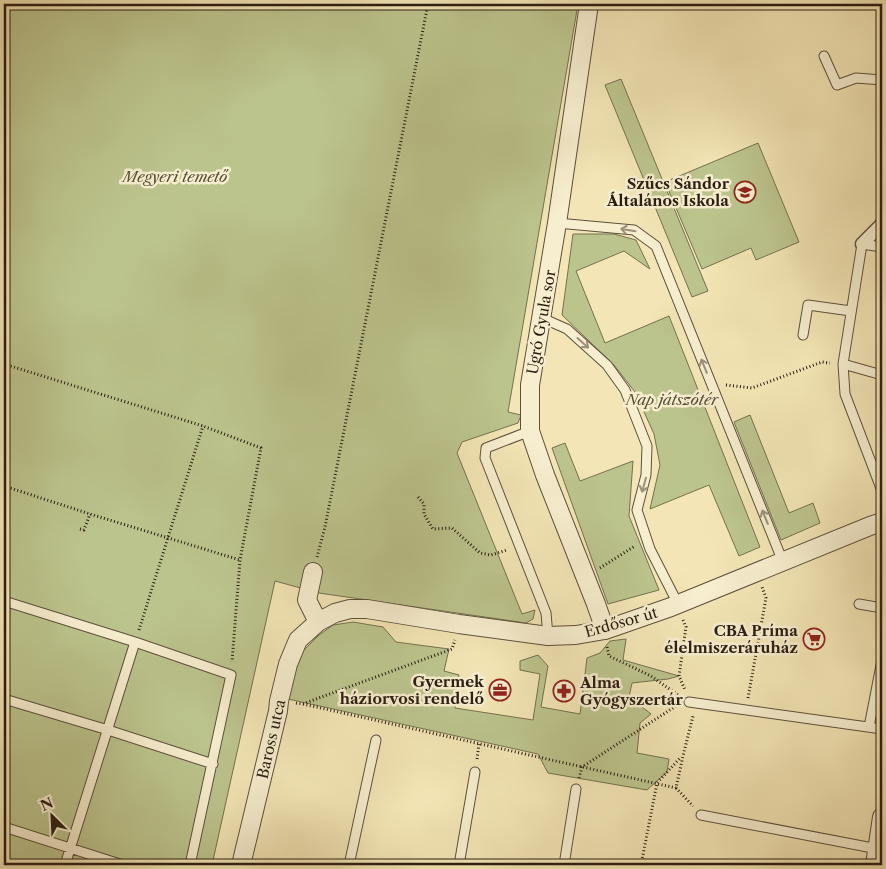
<svg xmlns="http://www.w3.org/2000/svg" width="886" height="869" viewBox="0 0 886 869" font-family="'Libre Caslon Text',serif">
<rect width="100%" height="100%" fill="#f3e5b5"/>
<filter id="stains"><feTurbulence type="fractalNoise" baseFrequency=".004" numOctaves="4"/><feColorMatrix values="0 0 0 0 .2 0 0 0 0 .09 0 0 0 0 .02 0 0 0 .5 -.17"/></filter>
<radialGradient id="worn" r=".72"><stop offset=".6" stop-color="#630" stop-opacity="0"/><stop offset="1" stop-color="#630" stop-opacity=".3"/></radialGradient>
<path fill="#bcc48d" stroke="#737150" d="M 4,4 L 578,4 L 508,412 L 521,415 L 518,423 L 462,442 L 457,453 L 522,614 L 535,610 L 533,619 L 526,623 L 319,593 L 275,581 L 212,865 L 4,865 Z
M 621,79 L 708,291 L 692,297 L 605,85 Z
M 758,143 L 799,242 L 756,260 L 751,248 L 702,269 L 665,182 Z
M 573,234 L 614,234 L 636,240 L 650,269 L 624,251 L 576,271 L 605,343 L 669,316 L 760,547 L 739,556 L 709,485 L 650,509 L 660,465 L 654,434 L 635,392 L 614,365 L 562,315 Z
M 750,415 L 789,513 L 813,503 L 820,523 L 781,540 L 734,422 Z
M 565,443 L 580,481 L 633,461 L 629,516 L 659,590 L 608,604 L 552,448 Z
M 353,622 L 383,627 L 396,642 L 449,649 L 444,671 L 459,675 L 455,708 L 533,720 L 540,674 L 520,670 L 520,661 L 538,655 L 548,666 L 541,707 L 580,714 L 587,658 L 600,653 L 610,641 L 626,639 L 623,660 L 679,676 L 668,679 L 632,683 L 629,697 L 651,714 L 640,723 L 637,753 L 669,759 L 667,772 L 647,790 L 548,773 L 538,754 L 288,699 L 295,672 L 301,653 L 318,636 L 333,625 Z
M 644,859 L 669,864 L 668,865 L 643,865 Z"/>
<g fill="none" stroke-linecap="round" stroke-linejoin="round">
<g stroke="#5c503c" stroke-width="11">
<path id="service" d="M 824,56 L 837,85 L 856,78 L 882,80
M 557,223 L 634,230 L 656,246 L 783,562
M 882,247 L 862,244 L 843,364 L 845,394 L 882,491
M 542,318 L 567,329 L 607,365 L 625,390 L 647,446 L 646,475 L 637,510 L 650,549 L 678,604
M 803,335 L 808,305 L 851,311
M 843,364 L 882,375
M 530,431 L 486,448 L 485,458 L 546,613 L 548,636
M 4,601 L 135,642 L 231,675 L 190,865
M 859,604 L 882,608
M 4,699 L 108,730 L 213,764
M 689,702 L 882,729
M 869,727 L 882,660
M 701,815 L 878,849
M 4,827 L 123,865
M 65,865 L 135,642
M 349,865 L 376,740
M 459,865 L 475,772
M 564,865 L 576,789"/>
</g>
<g stroke="#5c503c" stroke-width="15">
<path id="pedestrian" d="M 862,244 L 882,224"/>
</g>
<g stroke="#5c503c" stroke-width="20">
<path id="minor" d="M 589,4 L 557,223 L 530,385 L 530,431 L 545,475 L 596,604 L 605,630
M 313,572 L 307,600 L 318,622
M 241,865 L 278,711 L 279,701 L 288,664 L 298,640 L 318,622 L 335,613 L 350,609 L 367,609 L 459,624 L 548,636 L 576,635 L 605,630 L 671,607 L 870,526 L 882,522
M 875,865 L 882,817"/>
</g>
<path stroke="#2a1e13" stroke-width="3" stroke-dasharray="1 2.5" stroke-linecap="butt" d="M 4,364 L 203,426 L 261,448 L 240,560 L 232,662
M 726,385 L 752,388 L 822,362 L 830,363
M 4,486 L 90,514 L 240,560
M 418,497 L 424,504 L 424,514 L 433,529 L 452,528 L 480,553 L 491,555 L 507,550
M 80,529 L 84,530 L 90,514
M 317,557 L 325,527 L 428,4
M 600,568 L 635,546
M 683,620 L 686,627 L 679,676 L 685,690
M 139,630 L 203,426
M 607,647 L 609,656 L 651,676 L 678,695
M 748,698 L 766,598 L 762,587
M 296,703 L 303,704 L 316,699 L 452,649 L 455,640
M 303,704 L 676,788 L 683,756 L 693,716
M 477,759 L 479,744
M 579,778 L 582,767 L 676,706
M 676,788 L 693,806
M 641,865 L 657,783 L 681,757"/>
<use href="#service" stroke="#f7eecf" stroke-width="9"/>
<use href="#pedestrian" stroke="#f7eecf" stroke-width="12"/>
<use href="#minor" stroke="#f7eecf" stroke-width="18"/>
</g>
<defs><path id="oneway-shaft" d="M-6 0H5M1.5-3L5.5 0L1.5 3" fill="none" stroke-width="1.6" stroke-linecap="round" stroke-linejoin="round" transform="scale(1.25)"/></defs>
<g stroke="#9b907a">
<use href="#oneway-shaft" transform="translate(628 230) rotate(-171)"/>
<use href="#oneway-shaft" transform="translate(583 343) rotate(42)"/>
<use href="#oneway-shaft" transform="translate(704 366) rotate(-112)"/>
<use href="#oneway-shaft" transform="translate(644 485) rotate(105)"/>
<use href="#oneway-shaft" transform="translate(765 517) rotate(-112)"/>
</g>
<defs>
<g id="school-ring" transform="scale(1.125)"><circle r="9.5" fill="#f7eecf" stroke="#8f2418" stroke-width="1.5"/><path d="M0-5L7-2L0 1L-7-2ZM-4 1L0 2.5L4 1V4Q0 6-4 4Z" fill="#8f2418"/></g>
<g id="supermarket-ring" transform="scale(1.125)"><circle r="9.5" fill="#f7eecf" stroke="#8f2418" stroke-width="1.5"/><path d="M-6-5.5h2.5l.6 2H6L4.5 2H-2.5L-4.4-4H-6ZM-1.5 3.2a1.3 1.3 0 1 0 .1 0ZM3 3.2a1.3 1.3 0 1 0 .1 0Z" fill="#8f2418"/></g>
<g id="office-ring" transform="scale(1.125)"><circle r="9.5" fill="#f7eecf" stroke="#8f2418" stroke-width="1.5"/><path d="M-6-3h4V-5.5h4V-3h4V5H-6ZM-1-4.5V-3h2v-1.5ZM-6 0V1H6V0Z" fill="#8f2418"/></g>
<g id="pharmacy-ring" transform="scale(1.125)"><circle r="9.5" fill="#f7eecf" stroke="#8f2418" stroke-width="1.5"/><path d="M-2-6h4v4h4v4h-4v4h-4v-4h-4v-4h4Z" fill="#8f2418"/></g>
</defs>
<g fill-rule="evenodd">
<use href="#school-ring" x="745" y="192"/>
<use href="#supermarket-ring" x="814" y="639"/>
<use href="#office-ring" x="500" y="690"/>
<use href="#pharmacy-ring" x="564" y="691"/>
</g>
<g text-anchor="middle" dominant-baseline="central" stroke-width="5" stroke-linejoin="round" paint-order="stroke">
<g font-size="15" font-style="italic" fill="#565038" stroke="#f7eecf">
<text x="175" y="176">Megyeri temető</text>
<text x="672" y="399">Nap játszótér</text>
</g>
<g font-size="15" font-weight="bold" fill="#2a1e13" stroke="#f7eecf" text-anchor="end">
<text x="729" y="183">Szűcs Sándor<tspan x="729" dy="17">Általános Iskola</tspan></text>
<text x="798" y="630">CBA Príma<tspan x="798" dy="17">élelmiszeráruház</tspan></text>
<text x="484" y="681">Gyermek<tspan x="484" dy="17">háziorvosi rendelő</tspan></text>
<text x="580" y="682" text-anchor="start">Alma<tspan x="580" dy="17">Gyógyszertár</tspan></text>
</g>
<g font-size="15" fill="#2a1e13" stroke="#f7eecf">
<text transform="translate(541 322) rotate(-80)">Ugró Gyula sor</text>
<text transform="translate(621 622) rotate(-16)">Erdősor út</text>
<text transform="translate(271 739) rotate(-77)">Baross utca</text>
</g>
</g>
<rect width="886" height="869" fill="none" stroke="#f3e5b5" stroke-width="20"/>
<rect x="5" y="5" width="876" height="859" fill="none" stroke="#2a1e13" stroke-width="2.5"/>
<rect x="10" y="10" width="866" height="849" fill="none" stroke="#2a1e13"/>
<g transform="translate(52 816) rotate(336)" stroke="#f7eecf" stroke-width="4" paint-order="stroke">
<path d="M0-4L9 19L0 12L-9 19Z" fill="#2a1e13"/>
<text y="-8" font-size="14" font-weight="bold" text-anchor="middle" fill="#2a1e13">N</text>
</g>
<rect width="100%" height="100%" filter="url(#stains)"/>
<rect width="100%" height="100%" fill="url(#worn)"/>
</svg>
